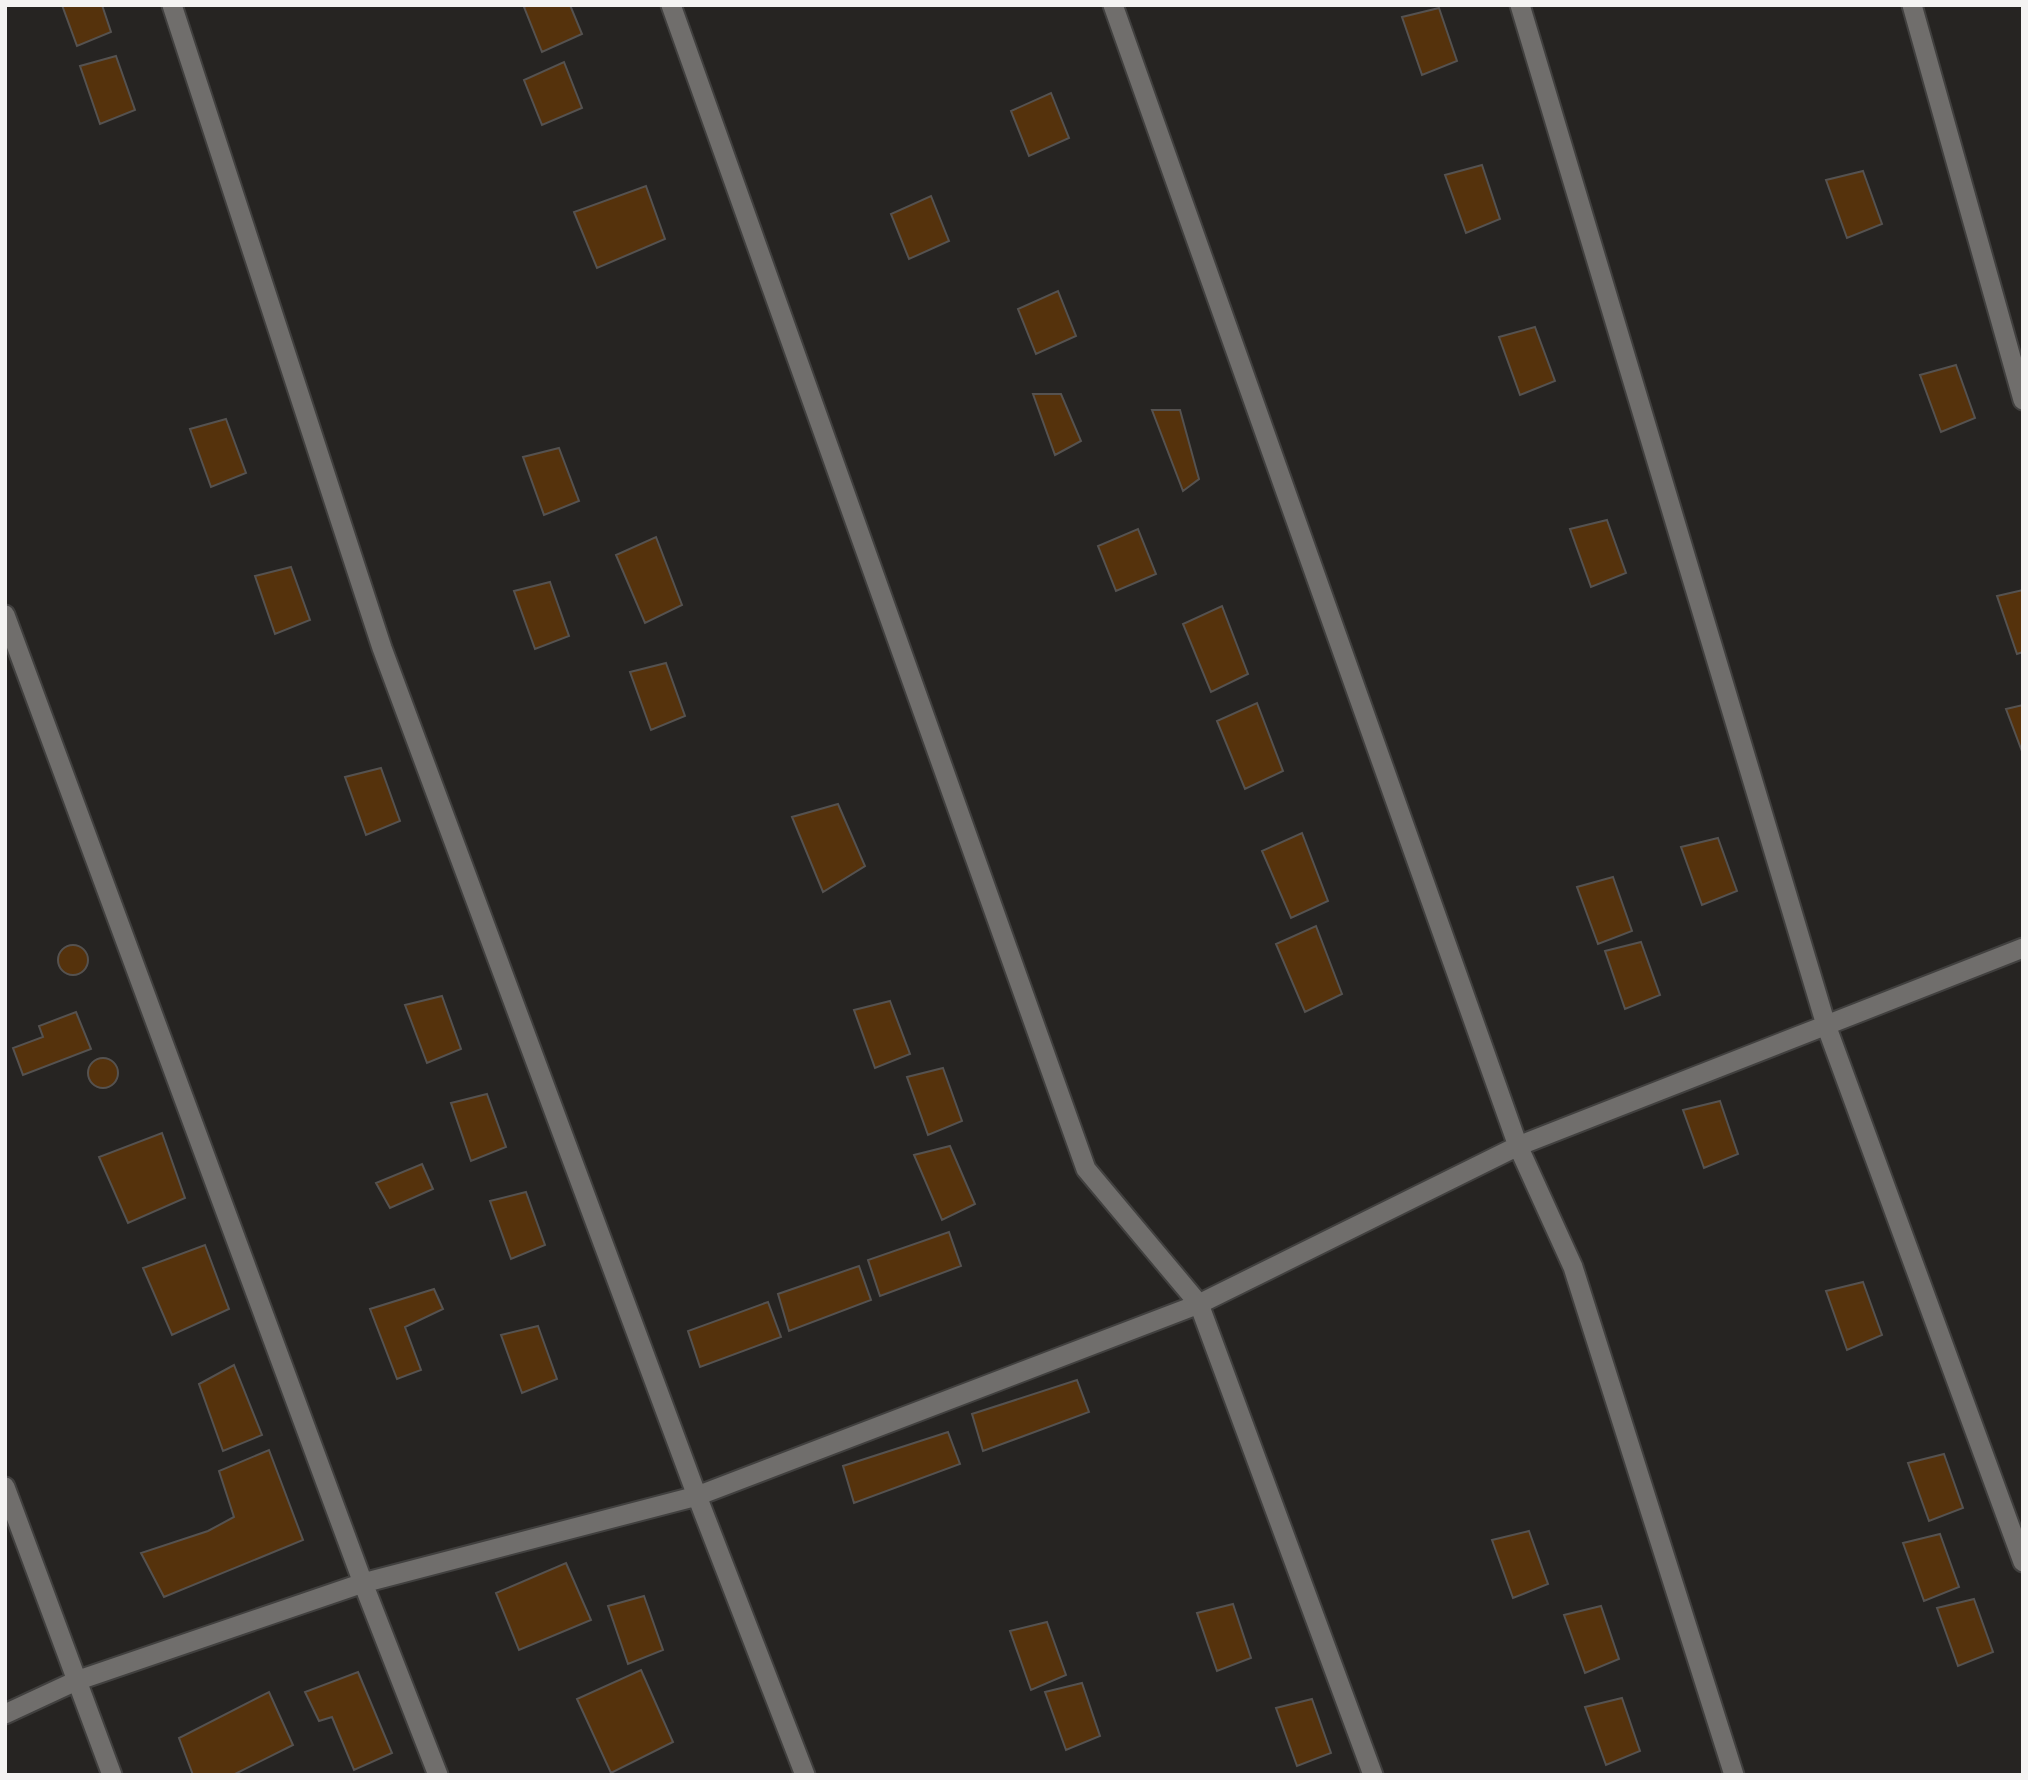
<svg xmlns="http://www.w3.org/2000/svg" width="2028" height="1780" viewBox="0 0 2028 1780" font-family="'Roboto Serif',serif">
<rect width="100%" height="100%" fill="#262422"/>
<path fill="#55320c" stroke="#555250" stroke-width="2" d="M 62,5 L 102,5 L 111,32 L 77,46 Z
M 528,5 L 570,5 L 582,34 L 542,52 L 524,7 Z
M 1439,8 L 1457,61 L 1422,75 L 1402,17 Z
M 116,56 L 135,110 L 100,124 L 80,66 Z
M 564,62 L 582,108 L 542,125 L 524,80 Z
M 1051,93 L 1069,138 L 1029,156 L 1011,111 Z
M 1482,165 L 1500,219 L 1466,233 L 1445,175 Z
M 1863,171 L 1882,224 L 1847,238 L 1826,180 Z
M 646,186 L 665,239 L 597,268 L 574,212 Z
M 931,196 L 949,241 L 909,259 L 891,214 Z
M 1058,291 L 1076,336 L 1036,354 L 1018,309 Z
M 1535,327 L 1555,381 L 1520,395 L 1499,337 Z
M 1956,365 L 1975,418 L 1941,432 L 1920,375 Z
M 1033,394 L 1061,394 L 1081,441 L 1055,455 Z
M 1152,410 L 1180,410 L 1199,479 L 1183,491 Z
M 226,419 L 246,473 L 211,487 L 190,429 Z
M 559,448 L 579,501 L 544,515 L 523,457 Z
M 1607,520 L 1626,573 L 1591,587 L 1570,529 Z
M 1138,529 L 1156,574 L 1116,591 L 1098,546 Z
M 656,537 L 682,605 L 645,623 L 616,555 Z
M 291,567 L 310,620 L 275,634 L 255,576 Z
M 550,582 L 569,636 L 535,649 L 514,591 Z
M 2023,590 L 2023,652 L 2017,654 L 1997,596 Z
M 1222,606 L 1248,674 L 1211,692 L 1183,624 Z
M 666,663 L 685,716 L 651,730 L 630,672 Z
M 1257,703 L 1283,771 L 1245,789 L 1217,721 Z
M 2023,705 L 2023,754 L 2006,709 Z
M 381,768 L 400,821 L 366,835 L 345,777 Z
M 838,804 L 865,866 L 823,892 L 792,817 Z
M 1302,833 L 1328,901 L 1291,918 L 1262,851 Z
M 1718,838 L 1737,891 L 1702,905 L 1681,847 Z
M 1613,877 L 1632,931 L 1598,944 L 1577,887 Z
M 1316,926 L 1342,994 L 1305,1012 L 1276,944 Z
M 1641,942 L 1660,995 L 1625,1009 L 1605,951 Z
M58 960a15 15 0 1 1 30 0a15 15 0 1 1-30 0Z
M 442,996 L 461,1049 L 427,1063 L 405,1005 Z
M 890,1001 L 910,1054 L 875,1068 L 854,1010 Z
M 76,1012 L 91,1049 L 23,1075 L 13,1048 L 43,1037 L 39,1026 Z
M88 1073a15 15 0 1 1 30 0a15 15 0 1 1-30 0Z
M 943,1068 L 962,1121 L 928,1135 L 907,1077 Z
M 487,1094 L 506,1147 L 471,1161 L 451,1103 Z
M 1720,1101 L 1738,1154 L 1704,1168 L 1683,1110 Z
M 162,1133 L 185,1198 L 128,1223 L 99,1157 Z
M 950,1146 L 975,1204 L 942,1220 L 914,1155 Z
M 422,1164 L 433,1189 L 390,1208 L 376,1183 Z
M 526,1192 L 545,1245 L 511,1259 L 490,1201 Z
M 949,1232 L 961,1266 L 880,1296 L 868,1260 Z
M 205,1245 L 229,1309 L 172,1335 L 143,1268 Z
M 859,1266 L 871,1300 L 789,1331 L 778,1294 Z
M 1863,1282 L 1882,1335 L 1847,1350 L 1826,1291 Z
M 434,1289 L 443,1309 L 405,1327 L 421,1370 L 397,1379 L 370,1309 Z
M 768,1302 L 781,1337 L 700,1367 L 688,1331 Z
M 538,1326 L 557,1379 L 522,1393 L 501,1335 Z
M 234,1365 L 262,1435 L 223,1451 L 199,1384 Z
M 1077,1380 L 1089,1412 L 983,1451 L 972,1414 Z
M 948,1432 L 960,1464 L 854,1503 L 843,1466 Z
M 269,1450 L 303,1540 L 164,1597 L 141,1553 L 208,1531 L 234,1517 L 219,1471 Z
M 1944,1454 L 1963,1508 L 1929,1521 L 1908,1463 Z
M 1529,1531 L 1548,1584 L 1513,1598 L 1492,1540 Z
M 1940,1534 L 1959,1587 L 1924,1601 L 1903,1543 Z
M 566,1563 L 591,1620 L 519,1650 L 496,1593 Z
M 644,1596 L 663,1650 L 628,1664 L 608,1606 Z
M 1974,1599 L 1993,1652 L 1958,1666 L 1937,1608 Z
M 1233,1604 L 1251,1658 L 1217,1671 L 1197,1613 Z
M 1601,1606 L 1619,1659 L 1585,1673 L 1564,1615 Z
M 1047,1622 L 1066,1675 L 1031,1690 L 1010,1631 Z
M 641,1670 L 673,1742 L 611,1773 L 577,1699 Z
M 358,1672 L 392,1753 L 354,1770 L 332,1717 L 319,1721 L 305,1692 Z
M 1082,1683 L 1100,1736 L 1066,1750 L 1045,1692 Z
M 269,1692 L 293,1745 L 233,1775 L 193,1775 L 179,1738 Z
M 1622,1698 L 1640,1751 L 1606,1765 L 1585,1707 Z
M 1312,1699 L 1331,1753 L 1297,1766 L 1276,1708 Z"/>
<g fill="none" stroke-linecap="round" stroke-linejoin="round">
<g stroke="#41403f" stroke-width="23">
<path id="minor" d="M 172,5 L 382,648 L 697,1496 L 805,1775
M 671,5 L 1086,1169 L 1199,1304 L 1373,1775
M 1113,5 L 1518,1146 L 1573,1267 L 1734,1775
M 1520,5 L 1826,1025 L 2023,1562
M 1912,5 L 2023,400
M 5,615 L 363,1583 L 438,1775
M 5,1487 L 112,1775
M 5,1714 L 76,1681 L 363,1583 L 697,1496 L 1199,1304 L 1518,1146 L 2023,948"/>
</g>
<use href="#minor" stroke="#706e6c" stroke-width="19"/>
</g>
<rect width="2028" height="1780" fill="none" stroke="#f4f3f2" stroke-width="14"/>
</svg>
